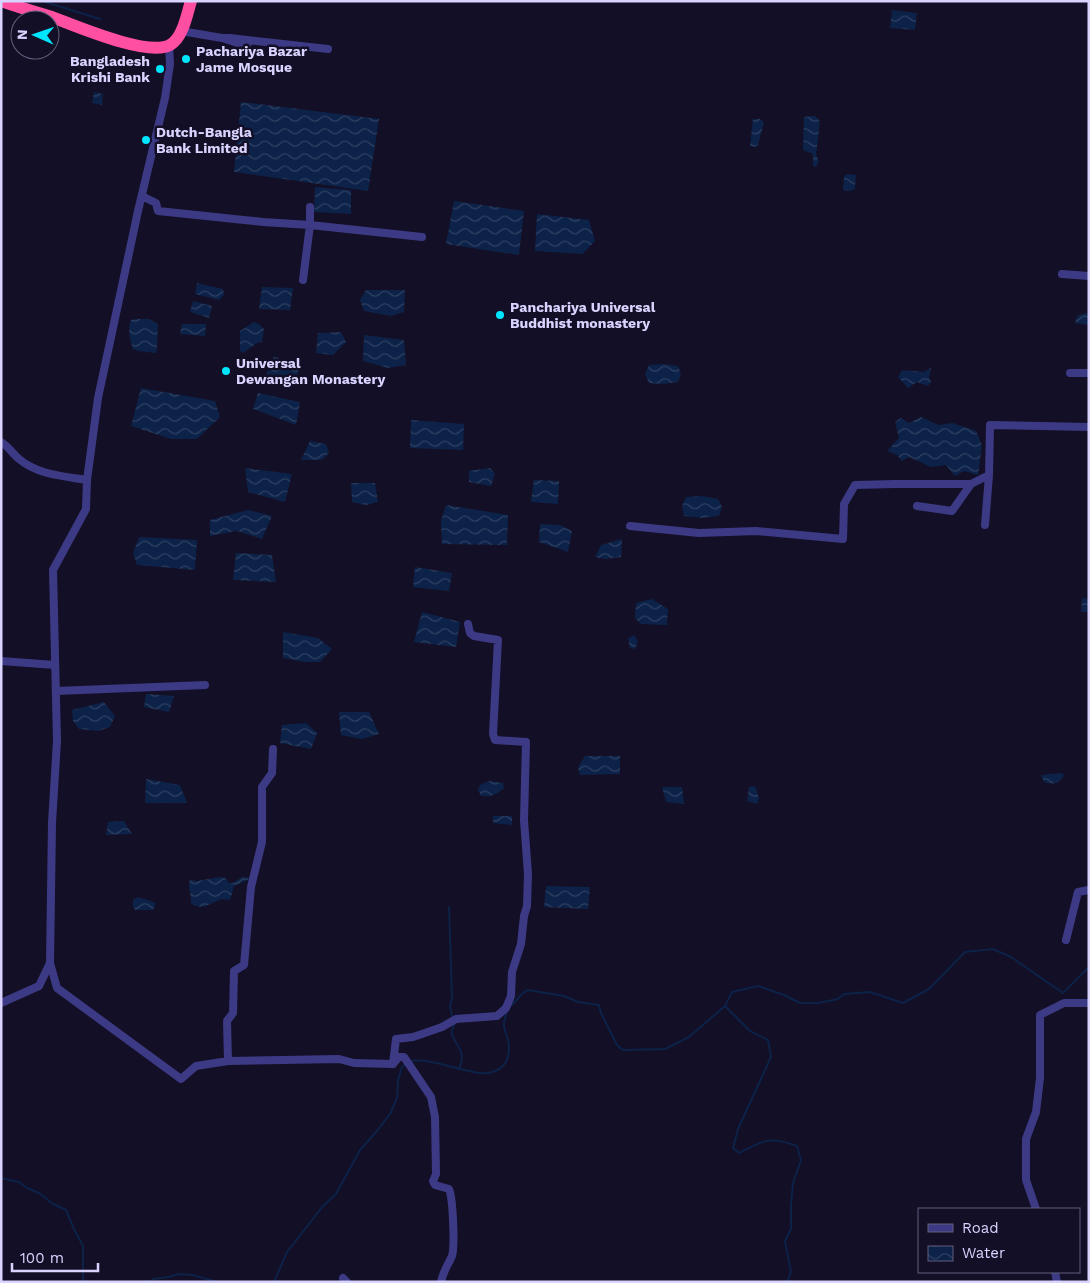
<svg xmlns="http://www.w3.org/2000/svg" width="1090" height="1283" viewBox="0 0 1090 1283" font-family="'Work Sans',sans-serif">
<defs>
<pattern id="water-waves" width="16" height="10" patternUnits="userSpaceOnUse" patternTransform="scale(1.25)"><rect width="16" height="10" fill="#0c2248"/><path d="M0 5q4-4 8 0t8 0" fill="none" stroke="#2f4163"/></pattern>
</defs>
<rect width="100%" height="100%" fill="#130f26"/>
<path fill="url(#water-waves)" d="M 892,10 L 917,13 L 915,30 L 890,28 Z
M 94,92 L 103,94 L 102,105 L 92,103 Z
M 241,102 L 379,119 L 368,191 L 234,172 Z
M 810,116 L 815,116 L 820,121 L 816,155 L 819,161 L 816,167 L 813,166 L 813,154 L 803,150 L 804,117 Z
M 753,119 L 760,119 L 764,122 L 758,145 L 755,147 L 750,146 Z
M 848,174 L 856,175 L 855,188 L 854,190 L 848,191 L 843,190 L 844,176 Z
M 315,187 L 351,190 L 351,214 L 314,212 Z
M 454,201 L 524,211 L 519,255 L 446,244 Z
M 537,214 L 589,220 L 595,241 L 582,254 L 535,251 Z
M 197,283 L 223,289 L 224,295 L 219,300 L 195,294 Z
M 262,287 L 293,288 L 290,310 L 259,309 Z
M 366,290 L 405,290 L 404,312 L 391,316 L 364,311 L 360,300 Z
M 193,301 L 212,306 L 209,318 L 190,312 Z
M 1086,313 L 1089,315 L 1089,325 L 1075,323 L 1077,316 Z
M 136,319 L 149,319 L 158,324 L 157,349 L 156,353 L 138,351 L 133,349 C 130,339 127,329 131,320 Z
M 254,322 L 259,324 L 264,329 L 262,342 L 257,343 L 243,353 L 240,351 L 240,331 Z
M 182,324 L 206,324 L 205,336 L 180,334 Z
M 341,332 L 346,342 L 333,355 L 316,353 L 318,333 Z
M 364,335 L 404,340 L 406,365 L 388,368 L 363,361 Z
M 274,356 L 299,368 L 296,383 L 283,382 L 266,375 Z
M 664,364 L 678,366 L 681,374 L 678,382 L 663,384 L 649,383 L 645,374 L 649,365 Z
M 931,368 L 929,377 L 931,382 L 928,386 L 917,382 L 908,388 L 898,377 L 902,370 L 924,372 Z
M 141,388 L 215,401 L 220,417 L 197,439 L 171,439 L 131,426 Z
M 258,393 L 300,402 L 296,425 L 253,409 Z
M 921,417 L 938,425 L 953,423 L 976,431 L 982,445 L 978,475 L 964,471 L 955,476 L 946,465 L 931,467 L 909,457 L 902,461 L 897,455 L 887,451 L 899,438 L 895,422 L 901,418 L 909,423 Z
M 411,420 L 464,424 L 463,450 L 410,448 Z
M 310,441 L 326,444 L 329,453 L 322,460 L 301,460 Z
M 245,468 L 292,474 L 285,502 L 248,492 Z
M 490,468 L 495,474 L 491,486 L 469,482 L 469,471 Z
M 534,480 L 559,481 L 558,504 L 531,502 Z
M 351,483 L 375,483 L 378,502 L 366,505 L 352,502 Z
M 702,496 L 718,499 L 722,507 L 719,516 L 701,518 L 684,516 L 682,506 L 686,497 Z
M 446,505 L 508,515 L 507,545 L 442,544 L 441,521 Z
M 248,510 L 272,516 L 262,539 L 237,531 L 210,536 L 210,520 Z
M 540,524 L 560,525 L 572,531 L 568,552 L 539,542 Z
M 139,537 L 197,540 L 195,570 L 137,565 L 133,553 Z
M 622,539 L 621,557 L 606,559 L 595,557 L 601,545 Z
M 236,553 L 272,555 L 276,582 L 233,580 Z
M 415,567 L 452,573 L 449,591 L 413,587 Z
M 1082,598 L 1089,599 L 1089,612 L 1081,612 Z
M 652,599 L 668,609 L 667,625 L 641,624 L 635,618 L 636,603 Z
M 422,612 L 460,622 L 456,647 L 414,642 Z
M 283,632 L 318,638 L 332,649 L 320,662 L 305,662 L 283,658 Z
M 634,635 L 638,641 L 635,649 L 630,648 L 628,638 Z
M 146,694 L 174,696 L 169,712 L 144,707 Z
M 104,702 L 115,716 L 110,727 L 98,731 L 79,729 L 73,721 L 72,710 Z
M 339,712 L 369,712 L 379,734 L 362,739 L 341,735 Z
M 306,723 L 317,733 L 311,749 L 280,743 L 282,725 Z
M 585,756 L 620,756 L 620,774 L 580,775 L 578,767 Z
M 1062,773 L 1064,776 C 1058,784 1053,785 1044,782 L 1041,775 Z
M 146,779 L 180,785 L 187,803 L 145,803 Z
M 489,781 L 503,783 L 504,788 C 496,795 491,797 481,796 L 478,790 L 480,785 Z
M 755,786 L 759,798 L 757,804 L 747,801 L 749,787 Z
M 662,787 L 682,787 L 684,804 L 666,802 Z
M 493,816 L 512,816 L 512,825 L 493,823 Z
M 124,821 L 132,834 L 106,835 L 108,822 Z
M 220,877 L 225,878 L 229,883 L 233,883 L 242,877 L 249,878 L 248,880 L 234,886 L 230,900 L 221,899 L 204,907 L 195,906 L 191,903 C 192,895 187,887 190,880 L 197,881 Z
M 546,886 L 590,887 L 588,909 L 544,907 Z
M 138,897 L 156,903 L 153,910 L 135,910 L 133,906 L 133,900 Z"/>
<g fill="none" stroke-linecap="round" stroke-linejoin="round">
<path stroke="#0c2248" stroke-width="2" d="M 42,1 L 100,19
M 449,907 L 452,998 L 450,1007 L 453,1019
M 511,1006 L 521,995 L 527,990 L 564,996 L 578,1002 L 599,1005 L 601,1013 L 617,1045 L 623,1050 L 665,1049 L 689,1037 L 725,1006 L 732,992 L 758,986 L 784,995 L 800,1003 L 818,1003 L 838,999 L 844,994 L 870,992 L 903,1003 L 929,989 L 965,952 L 993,949 L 1011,957 L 1063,993 L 1089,967
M 725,1006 L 750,1031 L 768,1040 L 771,1057 L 738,1129 L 733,1148 L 739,1153 C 764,1140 771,1136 797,1146 L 801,1160 L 793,1183 L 791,1206 L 791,1229 L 785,1241 L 791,1272 L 787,1282
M 455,1023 C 454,1026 452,1028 452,1031 C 449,1040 469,1049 459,1069
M 410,1061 C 431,1058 457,1070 479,1073 C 501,1075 512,1062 508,1040 C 507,1035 504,1030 504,1025 C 504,1020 506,1014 508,1010
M 1,1178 L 19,1182 L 27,1188 L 39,1193 L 53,1204 L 66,1210 L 74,1229 L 83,1246 L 83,1282
M 150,1282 L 153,1279 L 169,1277 L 179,1274 L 193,1275 L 217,1282
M 274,1282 L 287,1252 L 323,1206 L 336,1194 L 360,1150 L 377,1131 L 390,1114 L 397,1098 L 398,1080 L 402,1067 L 406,1064"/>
<path stroke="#3d3a85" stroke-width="8" d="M 181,31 L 222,38 L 247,46
M 222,38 L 230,38 L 328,49
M 142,196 L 156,203 L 158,211 L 263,222 L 310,225 L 422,237
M 1062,274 L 1089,276
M 303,280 L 310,225 L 310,207
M 1070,373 L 1089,373
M 1,442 C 8,446 12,453 19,459 C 38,475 63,476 87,480
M 917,506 L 952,511 L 971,484
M 985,525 L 989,475
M 630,526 L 699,533 L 756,531 L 843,539 L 844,504 L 855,485 L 895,484 L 971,484 L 989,475 L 990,425 L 1089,427
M 1,661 L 55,665
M 56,691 L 205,685
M 1066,940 L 1078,892 L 1089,890
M 50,963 L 57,988 L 181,1079 L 196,1066 L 228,1061 L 339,1059 L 354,1063 L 393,1064 L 396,1039 L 413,1037 L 422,1034 L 442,1027 L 456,1019 L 497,1016 L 506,1008 L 511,996 L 512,972 L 521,944 L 524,916 L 527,906 L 528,874 L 524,820 L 526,742 L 495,740 L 493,734 L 498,640 L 474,636 L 470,633 L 468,624
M 1,1003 L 39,986 L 50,963 L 52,823 L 57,741 L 53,570 L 86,509 L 87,480 L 98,398 L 138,211 L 165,98 L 170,64 L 169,45
M 228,1061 L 227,1021 L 233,1013 L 234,971 L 244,965 L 251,887 L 262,842 L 262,787 L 272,773 L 273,749
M 393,1064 L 399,1057 L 404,1057 L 431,1097 L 435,1117 L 436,1174 L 433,1181 L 435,1185 L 449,1189 C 453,1198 455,1247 452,1256 C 447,1267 444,1269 441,1282
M 1036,1209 L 1026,1180 L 1026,1139 L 1036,1112 L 1040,1078 L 1040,1015 L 1064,1003 L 1089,1003
M 1055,1272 L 1057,1282
M 343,1278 L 347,1282"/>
<path stroke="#ff4fa3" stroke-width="12" d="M 1,1 C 18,7 35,12 52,17 C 76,26 148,57 170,45 C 183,38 187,14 191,1"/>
</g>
<g fill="#00e5ff" stroke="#130f26" stroke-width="2">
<circle cx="186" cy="59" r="5"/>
<circle cx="160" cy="69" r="5"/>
<circle cx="146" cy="140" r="5"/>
<circle cx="500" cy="315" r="5"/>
<circle cx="226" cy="371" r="5"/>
</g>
<g text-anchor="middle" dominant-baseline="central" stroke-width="5" stroke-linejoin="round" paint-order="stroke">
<g font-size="14" font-weight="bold" fill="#d9d4ff" stroke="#130f26" text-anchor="start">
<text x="196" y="51">Pachariya Bazar<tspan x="196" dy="16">Jame Mosque</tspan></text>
<text x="150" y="61" text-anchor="end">Bangladesh<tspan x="150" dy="16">Krishi Bank</tspan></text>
<text x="156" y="132">Dutch-Bangla<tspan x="156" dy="16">Bank Limited</tspan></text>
<text x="510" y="307">Panchariya Universal<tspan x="510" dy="16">Buddhist monastery</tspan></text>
<text x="236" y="363">Universal<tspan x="236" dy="16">Dewangan Monastery</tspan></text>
</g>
</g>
<rect width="1090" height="1283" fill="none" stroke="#d9d4ff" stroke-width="5"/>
<rect x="918" y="1208" width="162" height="65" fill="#130f26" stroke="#625e7d"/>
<rect x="928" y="1224" width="25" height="8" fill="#3d3a85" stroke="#625e7d"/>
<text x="962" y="1233" font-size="15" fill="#d9d4ff">Road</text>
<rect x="928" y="1246" width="25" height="15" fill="url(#water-waves)" stroke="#625e7d"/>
<text x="962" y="1258" font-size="15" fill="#d9d4ff">Water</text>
<g transform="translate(35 35) rotate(272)"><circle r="24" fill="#130f26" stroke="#625e7d"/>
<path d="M0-4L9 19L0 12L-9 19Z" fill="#00e5ff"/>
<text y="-8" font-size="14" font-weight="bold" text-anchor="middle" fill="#d9d4ff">N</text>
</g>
<path d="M12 1263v8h86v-8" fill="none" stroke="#d9d4ff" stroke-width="2.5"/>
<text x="20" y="1263" font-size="15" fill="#d9d4ff" stroke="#130f26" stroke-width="4" paint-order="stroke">100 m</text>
</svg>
